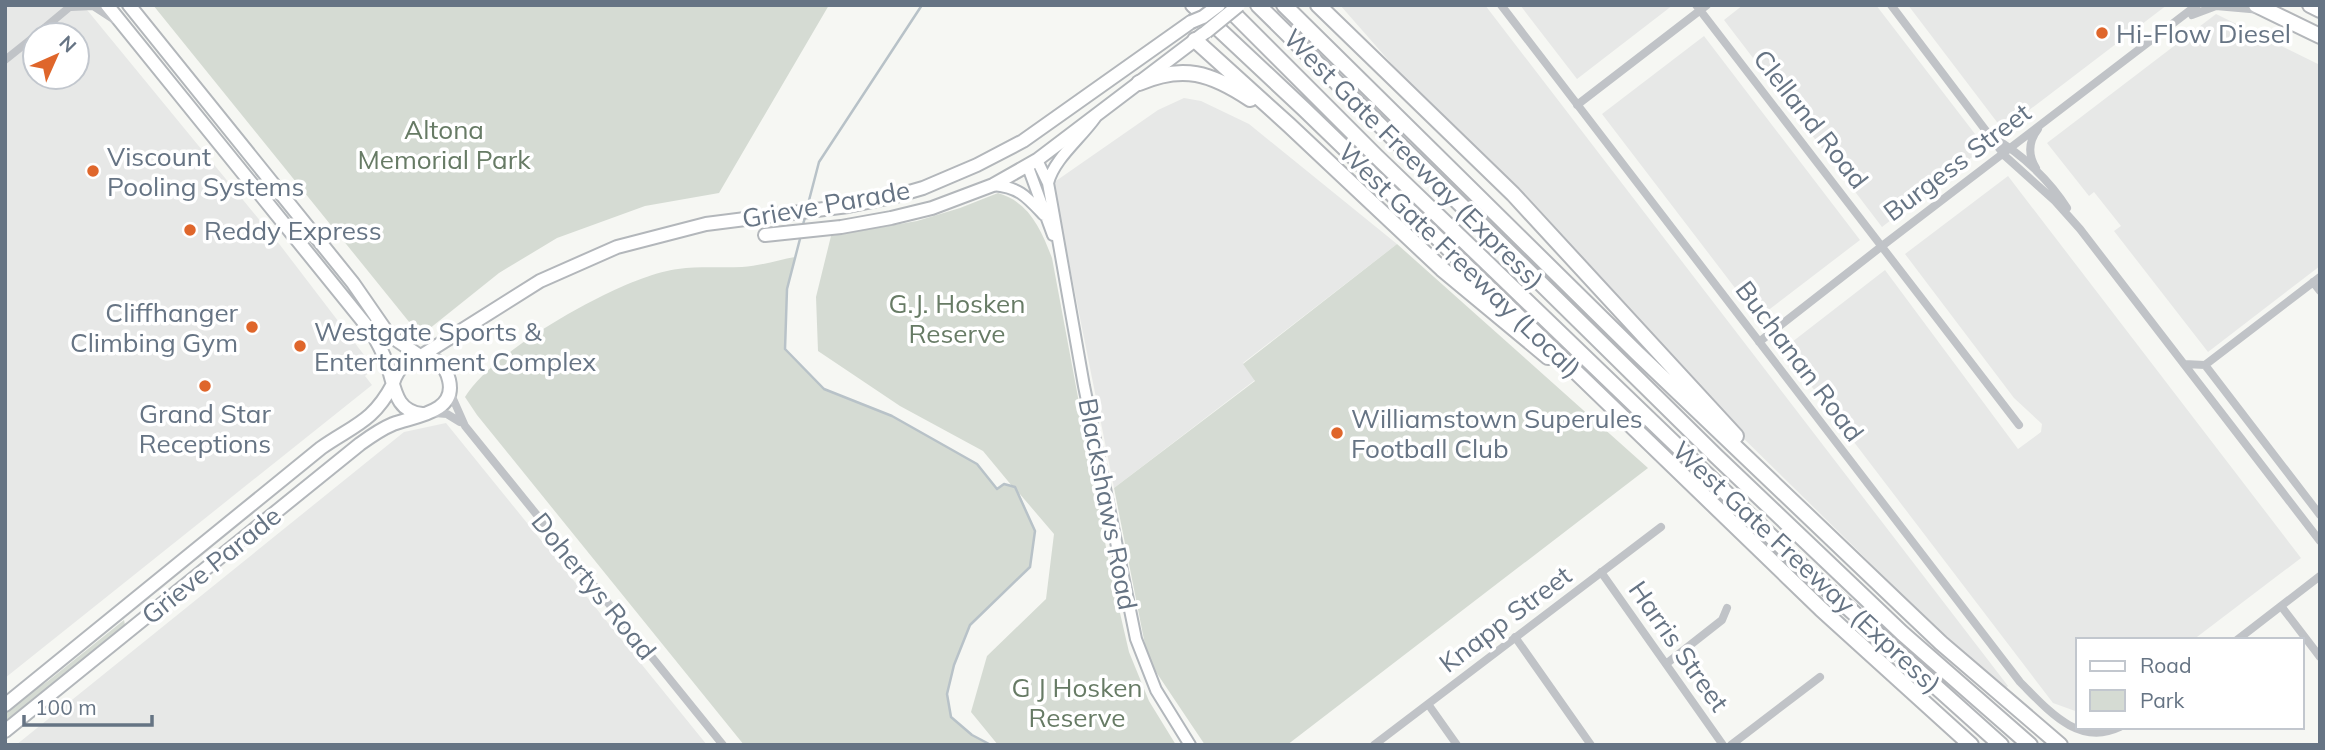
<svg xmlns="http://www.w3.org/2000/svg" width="2325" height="750" viewBox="0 0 2325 750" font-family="Mulish,sans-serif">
<rect width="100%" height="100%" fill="#f6f7f3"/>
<path fill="#e7e8e7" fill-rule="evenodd" d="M 5,5 L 83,5 L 280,245 L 374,368 L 365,376 L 372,385 L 5,678 ZM 35,35 L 77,35 L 77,77 L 35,77 Z
M 1340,5 L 1485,5 L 2008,686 L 2004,690 L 1906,598 L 1673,369 L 1498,185 Z
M 1520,5 L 1673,5 L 1577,79 Z
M 1743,5 L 1876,5 L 1985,147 L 1882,227 L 1724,20 Z
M 1908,5 L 2167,5 L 2003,130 Z
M 2216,14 L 2320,65 L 2320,266 L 2208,352 L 2114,231 L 2121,226 L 2094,192 L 2089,196 L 2047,143 Z
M 1704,36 L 1860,240 L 1758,318 L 1602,114 Z
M 1184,98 L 1201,101 L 1249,124 L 1397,244 L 1243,363 L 1255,380 L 1114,488 L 1053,183 L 1158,110 Z
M 2008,176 L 2301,558 L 2193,640 L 2078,640 L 2078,712 L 2053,703 L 1783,349 L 1885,270 L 2018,449 L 2041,432 L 2042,424 L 2014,398 L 1905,254 Z
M 446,423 L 707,745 L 16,745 L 404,432 Z"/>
<path fill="#d5dbd3" d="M 153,5 L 829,5 L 719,193 L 645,206 L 557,238 L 499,273 L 414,341 L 414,328 Z
M 998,193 C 1029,202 1041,229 1052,258 L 1111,574 L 1129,652 L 1149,701 L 1176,745 L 998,745 L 971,712 L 987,656 L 1046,599 L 1054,534 L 1019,493 L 1035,531 L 1030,567 L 970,625 L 954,665 L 947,694 L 951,717 L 972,735 L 991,745 L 744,745 L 477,415 L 465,397 C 492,351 624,275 678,269 C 699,266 721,268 742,267 C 760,266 778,260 795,257 L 787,289 L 785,350 L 824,389 L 892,416 L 977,464 L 997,488 L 1004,484 L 1012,486 L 983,451 L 900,406 L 818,351 L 816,297 L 831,236 L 917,221 L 960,208 Z
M 1397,244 L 1648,468 L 1287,745 L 1205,745 L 1148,660 L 1114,488 L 1255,381 L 1243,364 Z
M 124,620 L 125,625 L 120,631 L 5,724 L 5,710 L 48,681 Z"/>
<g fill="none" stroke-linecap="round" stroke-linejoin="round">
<path stroke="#b8c2c8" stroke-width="2.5" d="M 807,208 L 819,162 L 922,5
M 802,228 L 806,214
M 801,235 L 787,289 L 785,349 L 824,389 L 892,416 L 977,464 L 997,489 L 1004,484 L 1015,487 L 1035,531 L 1030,567 L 970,625 L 954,665 L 947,694 L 951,717 L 972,735 L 991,745"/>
<g stroke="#b2b7bc" stroke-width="14">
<path id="secondary" d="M 1037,160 L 1048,183 L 1052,205 L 1084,386 L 1136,639 L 1156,690 L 1190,745
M 1028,167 L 1053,235
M 1048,183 C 1054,159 1080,139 1095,118
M 993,185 C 1019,187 1027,197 1044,215"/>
</g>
<g stroke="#b3b7bb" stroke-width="16">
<path id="primary" d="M 107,5 L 370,330 C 377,341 383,352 387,364 C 395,386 394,411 422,414
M 129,5 L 353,283 L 389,335 L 420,356
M 765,235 L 841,227 L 891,218 L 932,208 L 993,185 L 1037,160 L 1203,34
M 421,356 L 540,281 L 617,247 L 706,224 L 848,206 L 892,197 L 923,188 L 977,165 L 1023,141 L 1191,22
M 5,705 L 321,448 C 354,425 373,422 393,384
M 5,731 L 360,444 C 371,436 381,429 393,424 C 414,416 457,413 449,380 C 441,346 402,352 393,383"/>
</g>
<g stroke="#b3b6ba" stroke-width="18">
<path id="highway" d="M 1193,5 L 1304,109 L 1821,609 L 1971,745
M 1225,5 L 1376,156 L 1806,570 L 2001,745
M 1258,5 L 1716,456 L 1902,633 L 2030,745
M 1284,5 L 1637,353 L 1900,604 L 1941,643 L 2060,745
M 1318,5 L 1513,194 L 1736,436
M 2256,5 L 2320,36
M 2310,5 L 2320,10
M 1195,40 L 1289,125 L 1442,269 L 1548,357
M 1139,83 C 1183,64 1211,73 1250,99"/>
</g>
<path stroke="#c0c3c7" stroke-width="8" d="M 1501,5 L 2020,682 C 2048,710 2078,747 2120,727
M 1696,5 L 2019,425
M 1891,5 L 2005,156 L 2055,201 L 2080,229 L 2320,541
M 71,7 L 93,6 L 113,19
M 2192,15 L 2216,6 L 2261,10
M 36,35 L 72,5
M 5,60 L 35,36
M 1577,105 L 1707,5
M 1994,138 C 2022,154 2050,181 2067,208
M 2036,168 C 2028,155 2028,142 2038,129
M 2313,282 L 2320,291
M 1759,342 L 1882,246 L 2197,5
M 2184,364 L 2205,365 L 2320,277
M 2205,365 L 2320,515
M 450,392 L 465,426 L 723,745
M 434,413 L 447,414 L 460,422
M 1601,572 L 1723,745
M 2281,606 L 2320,657
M 1515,637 L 1591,745
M 2237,640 L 2320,576
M 1666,664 L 1722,620 L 1727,608
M 1428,704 L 1457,745
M 1374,745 L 1661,527
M 1731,745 L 1820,677"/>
<use href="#secondary" stroke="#fff" stroke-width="10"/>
<use href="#primary" stroke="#fff" stroke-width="12"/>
<use href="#highway" stroke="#fff" stroke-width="14"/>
<g stroke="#b3b7bb" stroke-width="16" stroke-linecap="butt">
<path id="primary-bridge" d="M 1191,22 L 1203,17 L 1219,5
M 1206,32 L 1239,5"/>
</g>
<use href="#primary-bridge" stroke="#fff" stroke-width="12"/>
</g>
<g fill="#df662b" stroke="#fff" stroke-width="2.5">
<circle cx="2102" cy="33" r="7"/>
<circle cx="93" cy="171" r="7"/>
<circle cx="190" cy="230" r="7"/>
<circle cx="252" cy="327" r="7"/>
<circle cx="300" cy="346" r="7"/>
<circle cx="205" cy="386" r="7"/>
<circle cx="1337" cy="433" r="7"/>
</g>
<g text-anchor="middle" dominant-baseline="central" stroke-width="7" stroke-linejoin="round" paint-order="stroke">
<g font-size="26" fill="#667484" stroke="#fff" text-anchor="start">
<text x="2116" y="33">Hi-Flow Diesel</text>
<text x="107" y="156">Viscount<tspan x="107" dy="30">Pooling Systems</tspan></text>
<text x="204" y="230">Reddy Express</text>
<text x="238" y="312" text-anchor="end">Cliffhanger<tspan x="238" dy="30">Climbing Gym</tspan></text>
<text x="314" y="331">Westgate Sports &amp;<tspan x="314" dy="30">Entertainment Complex</tspan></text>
<text x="205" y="413" text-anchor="middle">Grand Star<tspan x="205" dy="30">Receptions</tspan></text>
<text x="1351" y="418">Williamstown Superules<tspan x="1351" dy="30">Football Club</tspan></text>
</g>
<g font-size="26" fill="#667484" stroke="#fff">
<text transform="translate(1811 119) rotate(52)">Clelland Road</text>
<text transform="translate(1414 159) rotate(45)">West Gate Freeway (Express)</text>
<text transform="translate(1957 162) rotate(-37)">Burgess Street</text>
<text transform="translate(826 204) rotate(-10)">Grieve Parade</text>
<text transform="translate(1460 260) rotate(44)">West Gate Freeway (Local)</text>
<text transform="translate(1800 361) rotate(53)">Buchanan Road</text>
<text transform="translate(1108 504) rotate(79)">Blackshaws Road</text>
<text transform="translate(211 565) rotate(-39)">Grieve Parade</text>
<text transform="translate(1807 567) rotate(43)">West Gate Freeway (Express)</text>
<text transform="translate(594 586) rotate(51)">Dohertys Road</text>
<text transform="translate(1505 619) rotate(-37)">Knapp Street</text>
<text transform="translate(1679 646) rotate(55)">Harris Street</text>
</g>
<g font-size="26" fill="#677b65" stroke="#fff">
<text x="444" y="129">Altona<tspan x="444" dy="30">Memorial Park</tspan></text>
<text x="957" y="303">G.J. Hosken<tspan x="957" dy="30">Reserve</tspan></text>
<text x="1077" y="687">G J Hosken<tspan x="1077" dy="30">Reserve</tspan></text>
</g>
</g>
<rect width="2325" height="750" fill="none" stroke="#667484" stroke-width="14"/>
<rect x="2076" y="638" width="228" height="91" fill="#ffffff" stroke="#c2c7ce" stroke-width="2"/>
<rect x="2090" y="661" width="35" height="10" fill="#ffffff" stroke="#c2c7ce" stroke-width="2"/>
<text x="2140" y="673" font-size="21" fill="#667484">Road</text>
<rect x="2090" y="690" width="35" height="21" fill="#d5dbd3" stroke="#c2c7ce" stroke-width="2"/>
<text x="2140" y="708" font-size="21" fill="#667484">Park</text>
<g transform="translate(56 56) rotate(45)"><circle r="33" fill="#ffffff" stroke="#c2c7ce" stroke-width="2"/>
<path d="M0-5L12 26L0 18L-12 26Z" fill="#df662b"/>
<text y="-10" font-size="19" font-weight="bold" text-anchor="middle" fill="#667484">N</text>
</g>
<path d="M24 715v10h128v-10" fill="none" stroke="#667484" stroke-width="3.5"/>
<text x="35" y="715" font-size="21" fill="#667484" stroke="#ffffff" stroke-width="5" paint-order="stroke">100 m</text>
</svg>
